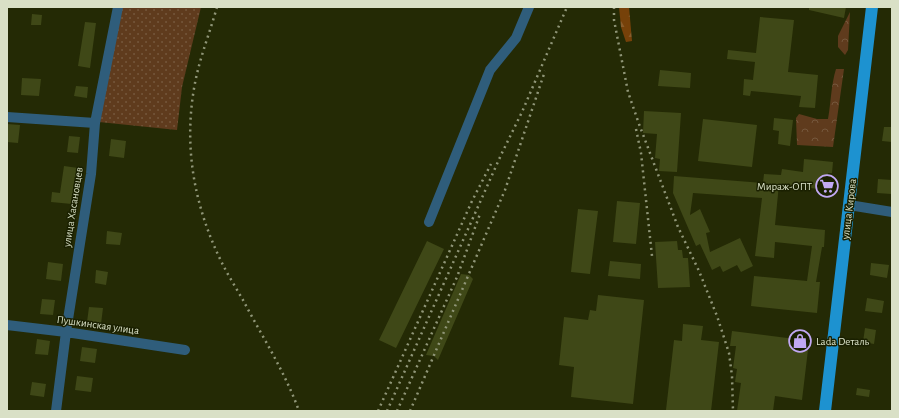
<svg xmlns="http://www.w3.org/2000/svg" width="899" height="418" viewBox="0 0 899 418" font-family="'Alegreya Sans',sans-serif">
<defs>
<pattern id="grass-dots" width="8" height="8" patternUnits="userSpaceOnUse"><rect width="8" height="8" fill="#5f3b1d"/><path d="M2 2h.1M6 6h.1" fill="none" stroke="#75573c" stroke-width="1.8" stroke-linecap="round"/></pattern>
<pattern id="forest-firs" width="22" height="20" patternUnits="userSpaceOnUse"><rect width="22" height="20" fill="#764109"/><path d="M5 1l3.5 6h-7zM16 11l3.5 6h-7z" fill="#895c2b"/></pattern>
<pattern id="park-crowns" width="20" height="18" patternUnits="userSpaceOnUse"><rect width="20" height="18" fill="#5f3b1d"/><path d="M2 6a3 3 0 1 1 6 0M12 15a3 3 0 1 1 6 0" fill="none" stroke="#75573c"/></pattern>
</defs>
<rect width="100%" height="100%" fill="#242a05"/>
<path fill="url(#grass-dots)" d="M 119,7 L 201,7 L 182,87 L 177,130 L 99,122 Z"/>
<path fill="url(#forest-firs)" d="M 619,7 L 629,7 L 632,41 L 626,42 L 621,27 Z"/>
<path fill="url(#park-crowns)" d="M 850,12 L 848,50 L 845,55 L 838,47 L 838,36 Z
M 836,69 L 844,69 L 833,147 L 797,145 L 796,118 L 799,114 L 817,119 L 828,119 C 831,102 831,85 836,69 Z"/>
<path fill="#3f4817" d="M 809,7 L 846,7 L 844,18 L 809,10 Z
M 32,14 L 42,15 L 41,25 L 31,25 Z
M 760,17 L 794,20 L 788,72 L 818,75 L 815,108 L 799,107 L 801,96 L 751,91 L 750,96 L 743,95 L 744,79 L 753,80 L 755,62 L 727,59 L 728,50 L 756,53 Z
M 85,22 L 96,23 L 90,68 L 78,66 Z
M 660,70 L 691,73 L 690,88 L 658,86 Z
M 22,78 L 41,79 L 39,96 L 21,95 Z
M 76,86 L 88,87 L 87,98 L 74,96 Z
M 644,111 L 681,113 L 677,172 L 659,171 L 660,159 L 655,158 L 657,134 L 643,133 Z
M 774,118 L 793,120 L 790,146 L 778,144 L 779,131 L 773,130 Z
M 703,119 L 757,125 L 752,167 L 698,161 Z
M 7,124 L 20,125 L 18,143 L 7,142 Z
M 884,127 L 892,127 L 892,142 L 882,141 Z
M 69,136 L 80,137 L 78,153 L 67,152 Z
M 111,139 L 126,141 L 124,158 L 109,156 Z
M 804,159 L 833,162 L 832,173 L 828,173 L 826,190 L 779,184 L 775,225 L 825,230 L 824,247 L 822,247 L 816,282 L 820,282 L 817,313 L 751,306 L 754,276 L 807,281 L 812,246 L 775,242 L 774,258 L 755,256 L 762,198 L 693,193 L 690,215 L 700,209 L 710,232 L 706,233 L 710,252 L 740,238 L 753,266 L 741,272 L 737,265 L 723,272 L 720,266 L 712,270 L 700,244 L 696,246 L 673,193 L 674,176 L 763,183 L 764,174 L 781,175 L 782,169 L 803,172 Z
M 64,166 L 78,168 L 76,182 L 74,182 L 72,204 L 51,202 L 52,192 L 60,193 Z
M 878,179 L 892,180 L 891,194 L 877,193 Z
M 617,201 L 640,203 L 636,244 L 613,242 Z
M 578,209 L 598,211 L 590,274 L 571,272 Z
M 107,231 L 122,233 L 120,245 L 106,244 Z
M 427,241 L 444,249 L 396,348 L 379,340 Z
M 677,241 L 678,250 L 682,250 L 683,258 L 688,258 L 690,287 L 658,288 L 655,242 Z
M 610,261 L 641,264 L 640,279 L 608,276 Z
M 48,262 L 63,264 L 61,281 L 46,279 Z
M 871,263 L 889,265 L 887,278 L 870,275 Z
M 96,270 L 108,272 L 106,285 L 95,283 Z
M 461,274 L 469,275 L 473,279 L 438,360 L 434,356 L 426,355 Z
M 598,295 L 644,300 L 633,404 L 571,397 L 574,367 L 559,365 L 564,317 L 588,320 L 590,310 L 596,311 Z
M 867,298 L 884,301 L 882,313 L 865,311 Z
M 42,299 L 55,300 L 53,315 L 40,314 Z
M 89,307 L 103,308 L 101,324 L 87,322 Z
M 683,324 L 703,326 L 701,340 L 719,342 L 711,411 L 666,410 L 674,340 L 682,341 Z
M 865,328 L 876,330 L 874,344 L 863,342 Z
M 732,331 L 795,339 L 796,331 L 810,333 L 802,400 L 775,396 L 773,411 L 737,411 L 741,383 L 735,382 L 737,369 L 733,368 L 736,346 L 730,346 Z
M 37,339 L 50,341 L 48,355 L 35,354 Z
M 82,347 L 97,349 L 95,363 L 80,361 Z
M 77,376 L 93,378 L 91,392 L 75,390 Z
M 32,382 L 46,384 L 44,397 L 30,395 Z
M 857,388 L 870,390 L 869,397 L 856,395 Z"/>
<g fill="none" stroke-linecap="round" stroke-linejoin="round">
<path stroke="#2f5d7b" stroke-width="10" d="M 7,117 L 95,123
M 849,205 L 892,212
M 429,222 L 490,70 L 516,38 L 529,7
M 7,325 L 66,332 L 185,350
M 56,411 L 66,332 L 91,174 L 95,123 L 118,7"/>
<path stroke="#1d92d0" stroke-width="12" d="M 825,411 L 872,7"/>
<path stroke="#909678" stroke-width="2.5" stroke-dasharray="2 4" stroke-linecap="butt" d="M 217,7 C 210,32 200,57 195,83 C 183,146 194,206 222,263 C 228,275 236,288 243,300 C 262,336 285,372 299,411
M 614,7 L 614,20 L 628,92 L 639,124 L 678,227 L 699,271 L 717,316 L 729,353 L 732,376 L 733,411
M 636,129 L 641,153 L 652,256
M 378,411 L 472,201 L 491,164
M 387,411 L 501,155 L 522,112 L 567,7
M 397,411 L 457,277 L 480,214
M 410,411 L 505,190 L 545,71"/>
</g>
<defs>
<g id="supermarket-ring" transform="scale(1.15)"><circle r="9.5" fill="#1a2000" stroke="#c1a8f3" stroke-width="1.5"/><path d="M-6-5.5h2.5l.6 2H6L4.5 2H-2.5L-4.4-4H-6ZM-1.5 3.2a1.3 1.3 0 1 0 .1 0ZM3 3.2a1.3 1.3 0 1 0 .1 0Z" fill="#c1a8f3"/></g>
<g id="shop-ring" transform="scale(1.15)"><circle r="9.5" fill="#1a2000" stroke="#c1a8f3" stroke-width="1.5"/><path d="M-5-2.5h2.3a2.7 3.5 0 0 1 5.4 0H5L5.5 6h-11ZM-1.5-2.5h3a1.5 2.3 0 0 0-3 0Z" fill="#c1a8f3"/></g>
</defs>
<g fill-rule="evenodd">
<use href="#supermarket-ring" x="827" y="186"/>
<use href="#shop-ring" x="800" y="341"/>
</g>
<g text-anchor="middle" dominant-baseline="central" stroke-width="3" stroke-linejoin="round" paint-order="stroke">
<g font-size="11" fill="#d9e0c6" stroke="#1a2000" text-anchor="end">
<text x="812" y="186">Мираж-ОПТ</text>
<text x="816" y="341" text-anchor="start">Lada Dеталь</text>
</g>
<g font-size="11" fill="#d9e0c6" stroke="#1a2000">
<text transform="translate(73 207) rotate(-81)">улица Хасановцев</text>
<text transform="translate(849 209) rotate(-83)">улица Кирова</text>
<text transform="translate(98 325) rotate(8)">Пушкинская улица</text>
</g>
</g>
<rect width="899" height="418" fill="none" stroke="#d9e0c6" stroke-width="16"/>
</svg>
